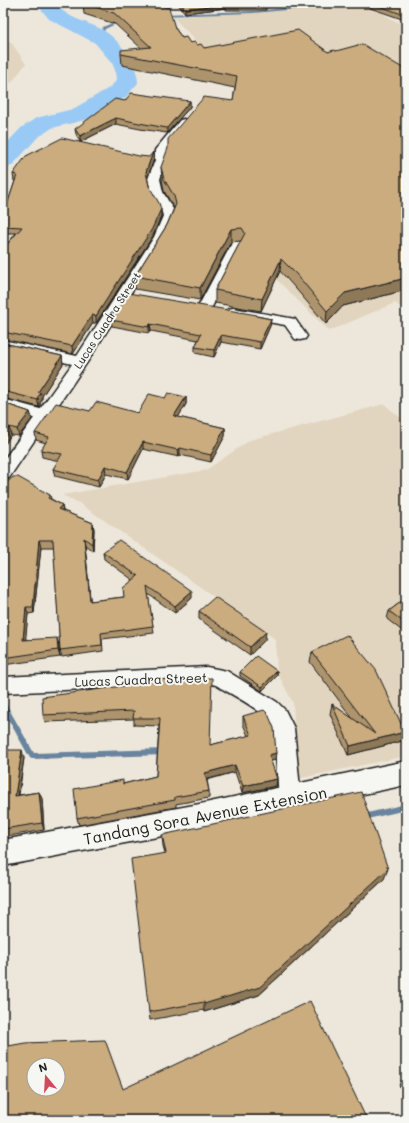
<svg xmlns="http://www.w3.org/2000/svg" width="409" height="1123" viewBox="0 0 409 1123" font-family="Mali,sans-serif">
<rect width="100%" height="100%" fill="#ede7db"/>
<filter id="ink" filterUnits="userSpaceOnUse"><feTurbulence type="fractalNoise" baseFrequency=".025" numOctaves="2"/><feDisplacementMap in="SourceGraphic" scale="8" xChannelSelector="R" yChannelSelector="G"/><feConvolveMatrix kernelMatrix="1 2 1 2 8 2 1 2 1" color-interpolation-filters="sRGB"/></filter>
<g filter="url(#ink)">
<path fill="#e2d5bf" d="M 306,3 L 364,3 L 406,27 L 406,311 L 395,303 L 329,331 L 226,230 L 267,115 L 173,17 L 302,8 Z
M 3,41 L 11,42 L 26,64 L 11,83 L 3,84 Z
M 384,404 L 406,422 L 406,756 L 297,779 L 293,703 L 277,672 L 275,639 L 79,503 L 62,495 L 206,470 L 250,440 Z"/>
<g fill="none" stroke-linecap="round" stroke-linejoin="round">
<path fill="#67849e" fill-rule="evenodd" d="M 298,3 L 302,3 L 297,9 L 253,13 L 163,16 L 161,15 L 163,14 L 253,11 L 296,7 Z
M 119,20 L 122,21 L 105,29 L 101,38 L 99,38 L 103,27 Z
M 3,701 L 5,702 L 34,753 L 165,749 L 167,750 L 169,752 L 167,754 L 165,755 L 32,759 L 30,758 L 3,710 Z
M 406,804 L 406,810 L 363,820 L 360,819 L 359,817 L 360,815 L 363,814 Z"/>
<path fill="#99caf5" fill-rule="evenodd" d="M 36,3 L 56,3 C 65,18 86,21 101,29 C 118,38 138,63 138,83 L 125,98 L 89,119 L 52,128 L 37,138 L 12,166 L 3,168 L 3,147 L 21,128 L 36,118 L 73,109 L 109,88 L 116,81 L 115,70 L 112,63 L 95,43 L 49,19 Z"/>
<g stroke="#1c1c1c" stroke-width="3">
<path id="street" d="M 184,119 L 189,122 L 167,150 L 167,160 L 160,179 L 163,192 L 173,209 L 175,216 L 166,237 L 88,361 L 9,478 L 3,480 L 3,461 L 34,418 L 3,409 L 3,399 L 40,409 L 72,364 L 3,348 L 3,340 L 77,356 L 154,237 L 163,216 L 161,209 L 151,192 L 148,179 L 155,160 L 155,150 L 180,120 Z
M 237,241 L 242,242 L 243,245 L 212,307 L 210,310 L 205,311 L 200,310 L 198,307 L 231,245 L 232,242 Z
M 233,308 L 295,319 L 307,336 L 305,339 L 300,340 L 295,339 L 285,325 L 228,315 L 226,312 L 228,309 Z
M 207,667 L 227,671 L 277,702 L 285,710 L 294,728 L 301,799 L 298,806 L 290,809 L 282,806 L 279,799 L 274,728 C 265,710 233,696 216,685 L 207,683 L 3,693 L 3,677 Z"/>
</g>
<g stroke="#1c1c1c" stroke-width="3">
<path id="secondary" d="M 406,761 L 406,785 L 205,828 L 3,866 L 3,840 L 205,803 Z"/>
</g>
<use href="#street" fill="#f6f6f2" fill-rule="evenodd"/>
<use href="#secondary" fill="#f6f6f2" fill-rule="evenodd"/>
</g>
<path fill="#ae946d" stroke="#1c1c1c" d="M 83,3 L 175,28 L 182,38 L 190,43 L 197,45 L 204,48 L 328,52 L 336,51 L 406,70 L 406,290 L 343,306 L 326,324 L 296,289 L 280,271 L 261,311 L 215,303 L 215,290 L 241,241 L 231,242 L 200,300 L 135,289 L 135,276 L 167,225 L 174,208 L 164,191 L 162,179 L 161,167 L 233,101 L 235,88 L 122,65 L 121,54 L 141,48 L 115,24 L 84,14 Z
M 177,3 L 284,3 L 284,5 L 266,7 L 266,10 L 226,10 L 226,8 L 185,13 Z
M 371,3 L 406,3 L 406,22 L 399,18 L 370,8 Z
M 125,101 L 190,101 L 190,107 L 167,133 L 140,129 L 116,124 L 80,142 L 76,134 L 75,129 Z
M 154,159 L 147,177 L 149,186 L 161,216 L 153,236 L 96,323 L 93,323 L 73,354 L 3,339 L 3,249 L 16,233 L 3,233 L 3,217 L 15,181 L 14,181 L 13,174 Z
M 257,316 L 271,319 L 270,326 L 260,349 L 221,342 L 214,357 L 195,353 L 195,347 L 198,340 L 151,331 L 149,333 L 112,326 L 111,320 Z
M 3,343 L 62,356 L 63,364 L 42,396 L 42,400 L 40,403 L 40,406 L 39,407 L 3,398 Z
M 186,397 L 186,404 L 178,417 L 225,428 L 225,436 L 211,462 L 180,455 L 179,457 L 143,449 L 128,479 L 106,474 L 99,487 L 55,476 L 53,469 L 59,461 L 42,457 L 41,450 L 46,443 L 36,440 L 35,433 L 90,411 L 138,413 L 165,398 Z
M 3,403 L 30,412 L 32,419 L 19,436 L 11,435 Z
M 3,486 L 50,495 L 51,499 L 62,505 L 63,511 L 93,523 L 94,530 L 93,551 L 85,545 L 90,601 L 124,597 L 133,580 L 104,559 L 103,552 L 192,598 L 175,613 L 148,594 L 154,633 L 102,639 L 103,651 L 62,657 L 60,650 L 54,547 L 41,547 L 34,613 L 28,614 L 25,639 L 59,645 L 60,657 L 3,665 Z
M 406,598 L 406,634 L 387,619 L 389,611 Z
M 199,611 L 265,640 L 250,655 L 199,619 Z
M 312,652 L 402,741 L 348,755 L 330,714 L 332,704 L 353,719 L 310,662 Z
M 277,671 L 277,676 L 262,691 L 240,676 L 240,672 Z
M 145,683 L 210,745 L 248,736 L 243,724 L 243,716 L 275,760 L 271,761 L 276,786 L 242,793 L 235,772 L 207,780 L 209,791 L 209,798 L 176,804 L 176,807 L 79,825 L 77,818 L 123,784 L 156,776 L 159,726 L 134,725 L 134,719 L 45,722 L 43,715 Z
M 3,750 L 24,758 L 19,795 L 39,792 L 42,799 L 44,830 L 3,837 Z
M 162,835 L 384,879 L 259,995 L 204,1012 L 204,1010 L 150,1020 L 149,1012 L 165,853 L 163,846 Z
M 406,1077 L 406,1099 L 399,1085 L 403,1078 Z"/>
<path fill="#8d7859" stroke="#1c1c1c" d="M 269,3 L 284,3 L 284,5 L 266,7 L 266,6 L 264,4 Z
M 226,4 L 226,8 L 185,13 L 185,9 Z
M 190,101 L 190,107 L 167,133 L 167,128 Z
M 116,118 L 116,124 L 80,142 L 80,136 Z
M 153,152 L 154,159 L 147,179 L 146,172 Z
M 161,209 L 161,216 L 153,236 L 96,323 L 96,316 Z
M 231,229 L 231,242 L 200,300 L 200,288 Z
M 281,259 L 280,271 L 261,311 L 262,299 Z
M 406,278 L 406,290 L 343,306 L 326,324 L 327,311 L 345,293 Z
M 92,315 L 93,323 L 73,354 L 72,346 Z
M 271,319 L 270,326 L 260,349 L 260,342 Z
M 150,324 L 151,331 L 149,333 L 149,327 Z
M 221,335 L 221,342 L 214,357 L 214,350 Z
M 62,356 L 63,364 L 42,396 L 42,400 L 40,403 L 40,406 L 39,407 L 37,398 L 38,392 Z
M 186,397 L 186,404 L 175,423 L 174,416 Z
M 30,412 L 32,419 L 19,436 L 17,429 Z
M 9,427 L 11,435 L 3,447 L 3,437 Z
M 225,428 L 225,436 L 211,462 L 211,455 Z
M 143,442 L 143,449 L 128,479 L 127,472 Z
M 180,448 L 180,455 L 179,457 L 178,450 Z
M 105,466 L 106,474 L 99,487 L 98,480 Z
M 62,505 L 63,512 L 58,509 Z
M 93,523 L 94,530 L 93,551 L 92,544 Z
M 84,538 L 85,545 L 91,608 L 90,601 Z
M 39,540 L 41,547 L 34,613 L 33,607 Z
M 192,591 L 192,598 L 175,613 L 175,606 Z
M 26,607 L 28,614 L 25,646 L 23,640 Z
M 266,632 L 265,640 L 250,655 L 250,647 Z
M 57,638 L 59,645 L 60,657 L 58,650 Z
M 277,671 L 277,676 L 262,691 L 262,687 Z
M 405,732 L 402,741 L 348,755 L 350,746 Z
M 22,750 L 24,758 L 17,803 L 15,796 Z
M 276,753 L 275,760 L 268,762 L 269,755 Z
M 235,765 L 235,772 L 205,780 L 205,773 Z
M 277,779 L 276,786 L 242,793 L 243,786 Z
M 39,792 L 42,799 L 44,830 L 42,823 Z
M 388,869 L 384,879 L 259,995 L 204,1012 L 204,1004 Z"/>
<path fill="#caac7f" stroke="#1c1c1c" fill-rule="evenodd" d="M 83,3 L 152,3 L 169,8 L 175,28 L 182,38 L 186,37 L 190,43 L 195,42 L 197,45 L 201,44 L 204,48 L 298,30 L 328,52 L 334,50 L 336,51 L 362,44 L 406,70 L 406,278 L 345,293 L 327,311 L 298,276 L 281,259 L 262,299 L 215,290 L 245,233 L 242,228 L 231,229 L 200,288 L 135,276 L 167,225 L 176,204 L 174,196 L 164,179 L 161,167 L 168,148 L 168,139 L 204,97 L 233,101 L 237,76 L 121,54 L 121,50 L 151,47 L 114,13 Z
M 180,3 L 269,3 L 264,4 L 266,6 L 226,6 L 226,4 L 185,9 Z
M 371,3 L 406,3 L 406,17 L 399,13 Z
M 131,93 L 190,101 L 167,128 L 139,123 L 116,118 L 80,136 L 75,129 L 115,99 L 125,101 Z
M 62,138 L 139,156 L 149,157 L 153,152 L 146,172 L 149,186 L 159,203 L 161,209 L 152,229 L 96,316 L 92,315 L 72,346 L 3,332 L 3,262 L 4,261 L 3,260 L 3,252 L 5,250 L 3,250 L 3,249 L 22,227 L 3,226 L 3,217 L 17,175 L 13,174 L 26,156 Z
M 128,293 L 257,315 L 256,316 L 271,319 L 260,342 L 221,335 L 214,350 L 195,347 L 201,334 L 150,324 L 149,327 L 111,320 Z
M 3,343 L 62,356 L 38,392 L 41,393 L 37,398 L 39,399 L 38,400 L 3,391 Z
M 168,393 L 186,397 L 174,416 L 225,428 L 211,455 L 180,448 L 178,450 L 143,442 L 127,472 L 105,466 L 98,480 L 53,469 L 62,454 L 41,450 L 49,437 L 35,433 L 56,403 L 90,411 L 96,402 L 138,413 L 149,394 L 165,398 Z
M 3,403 L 30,412 L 17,429 L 9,427 L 3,437 Z
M 13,477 L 18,477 L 50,495 L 48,498 L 62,505 L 58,509 L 93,523 L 92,544 L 84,538 L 90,601 L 124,597 L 123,588 L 138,576 L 103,552 L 119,540 L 192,591 L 175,606 L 147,586 L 153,626 L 101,633 L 102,645 L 60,650 L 53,540 L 39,540 L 33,607 L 26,607 L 23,640 L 57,638 L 58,650 L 3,658 L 3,486 Z
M 215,597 L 266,632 L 250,647 L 199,611 Z
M 406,598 L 406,624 L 389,611 Z
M 347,635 L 376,670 L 405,732 L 350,746 L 332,704 L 375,734 L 312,652 Z
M 256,656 L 277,671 L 262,687 L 240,672 Z
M 212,678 L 210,745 L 251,735 L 243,716 L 264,710 L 268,714 L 274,728 L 276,753 L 269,755 L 277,779 L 243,786 L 235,765 L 205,773 L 209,791 L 175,797 L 175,800 L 77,818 L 74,789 L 123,780 L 123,784 L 156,776 L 160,718 L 133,718 L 134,711 L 43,715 L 42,697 L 145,683 L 144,680 Z
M 3,750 L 22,750 L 15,796 L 39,792 L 42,823 L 3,829 Z
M 361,792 L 388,869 L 260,987 L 204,1004 L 204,1002 L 149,1012 L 131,859 L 166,853 L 162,835 Z
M 310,1001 L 367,1120 L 3,1120 L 3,1047 L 25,1043 L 105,1040 L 123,1089 ZM 34,1065 L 58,1065 L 58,1089 L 34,1089 Z
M 406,1077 L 406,1083 L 403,1078 Z"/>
</g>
<g text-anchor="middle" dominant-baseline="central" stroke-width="4" stroke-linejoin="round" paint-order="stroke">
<g font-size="11" fill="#1c1c1c" stroke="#f6f6f2">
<text transform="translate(107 320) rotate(-57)">Lucas Cuadra Street</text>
</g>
<g font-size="13" fill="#1c1c1c" stroke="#f6f6f2">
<text transform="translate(141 679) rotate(-2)">Lucas Cuadra Street</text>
</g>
<g font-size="16" fill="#1c1c1c" stroke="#f6f6f2">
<text transform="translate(205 815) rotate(-11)">Tandang Sora Avenue Extension</text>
</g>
</g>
<rect width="409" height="1123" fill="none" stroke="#f6f6f2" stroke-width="16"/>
<rect x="8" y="8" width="393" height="1107" fill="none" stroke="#1c1c1c" stroke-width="1.5" filter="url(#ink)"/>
<g transform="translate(46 1077) rotate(342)"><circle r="19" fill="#f6f6f2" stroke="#9f9f9c"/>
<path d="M0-3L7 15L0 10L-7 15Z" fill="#d1495b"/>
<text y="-6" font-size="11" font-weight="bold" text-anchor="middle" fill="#1c1c1c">N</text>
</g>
</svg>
